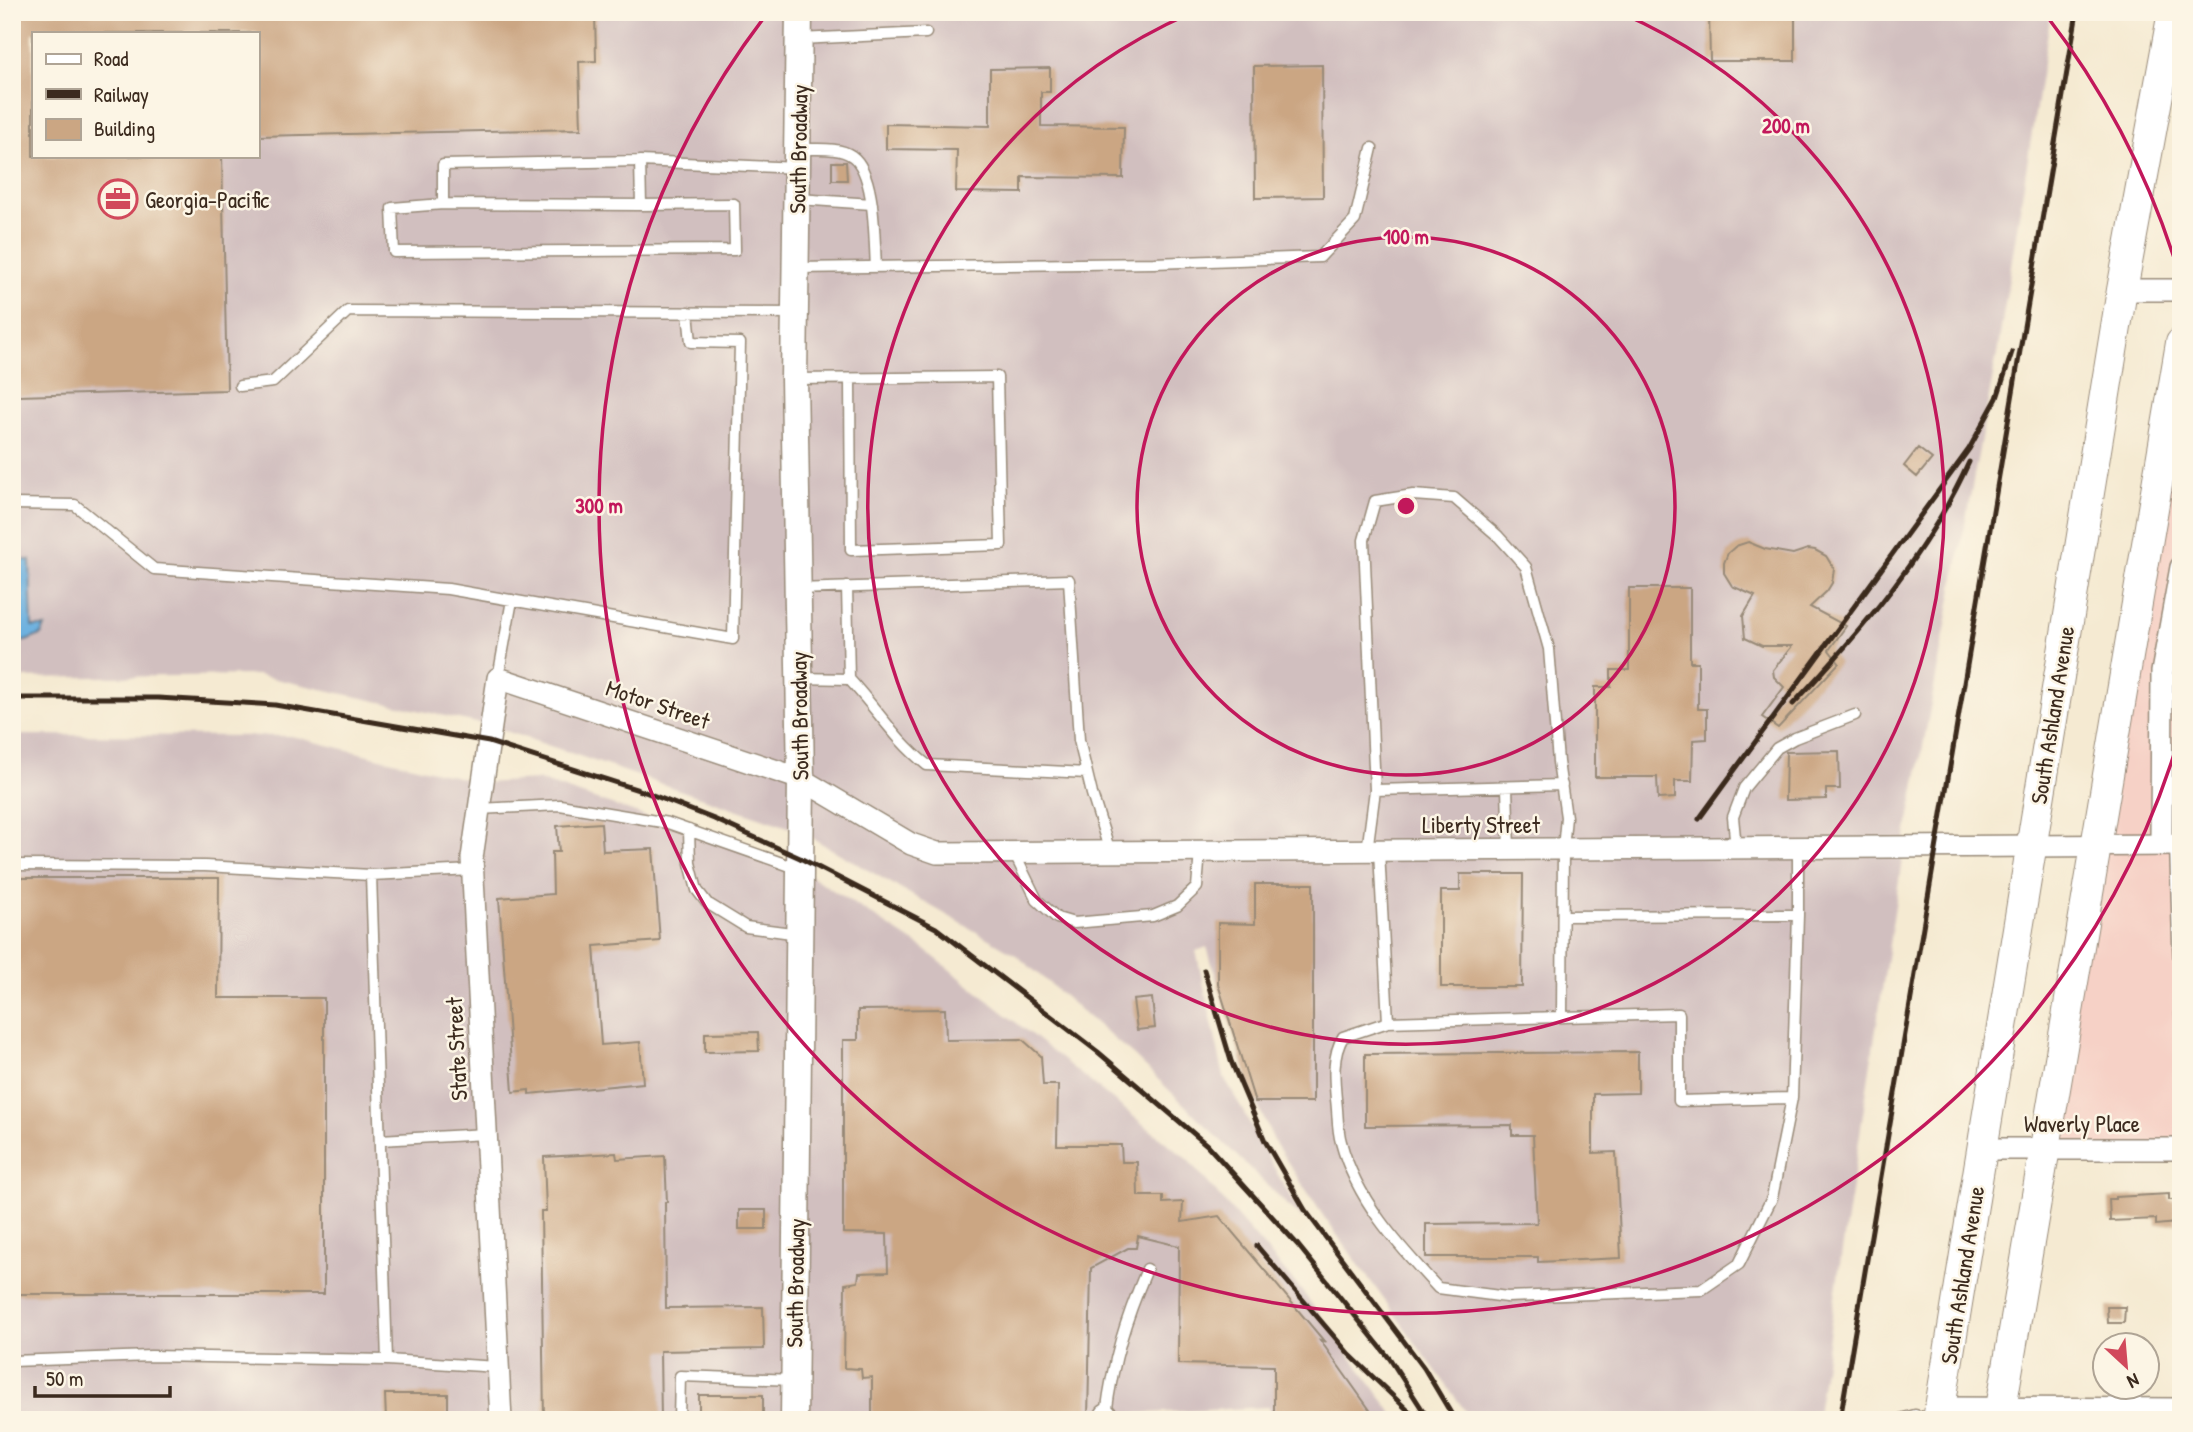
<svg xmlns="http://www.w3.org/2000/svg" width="2193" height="1432" viewBox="0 0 2193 1432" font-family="'Patrick Hand',sans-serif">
<rect width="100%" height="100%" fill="#fcf5e5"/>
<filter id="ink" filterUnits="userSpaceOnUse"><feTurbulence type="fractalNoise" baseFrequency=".0143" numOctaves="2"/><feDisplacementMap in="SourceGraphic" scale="14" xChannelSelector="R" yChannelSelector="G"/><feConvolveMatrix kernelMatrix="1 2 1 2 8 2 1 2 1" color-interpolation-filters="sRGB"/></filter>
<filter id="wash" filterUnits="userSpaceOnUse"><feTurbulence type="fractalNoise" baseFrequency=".00686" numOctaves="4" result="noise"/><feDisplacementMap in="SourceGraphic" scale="28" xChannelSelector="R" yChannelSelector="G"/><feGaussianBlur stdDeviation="1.57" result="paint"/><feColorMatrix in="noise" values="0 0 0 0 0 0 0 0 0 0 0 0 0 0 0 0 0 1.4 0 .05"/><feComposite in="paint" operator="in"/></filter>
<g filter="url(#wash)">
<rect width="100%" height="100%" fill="#f5ead2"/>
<path fill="#f6d1c6" d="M 2181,343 L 2181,1149 L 2044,1149 Z"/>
<path fill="#d1bfbf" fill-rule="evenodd" d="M 12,12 L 2051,12 L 1997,354 L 1904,847 L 1816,1420 L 1489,1420 L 1485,1411 L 1466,1412 L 1324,1217 L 1275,1143 L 1250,1088 L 1207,947 L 1196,951 L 1224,1077 L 1303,1220 L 1134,1056 L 1015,954 L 800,831 L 491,726 L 257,675 L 12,678 L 12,642 L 26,641 L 41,635 L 45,627 L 32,627 L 30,561 L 12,560 ZM 33,33 L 257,33 L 257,156 L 33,156 Z
M 12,735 L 291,736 L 482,783 L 538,780 L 800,869 L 924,949 L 1188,1160 L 1302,1291 L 1398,1420 L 1269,1420 L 1269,1407 L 1107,1415 L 1106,1420 L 12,1420 Z"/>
<path fill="#69afdf" stroke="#526c7e" stroke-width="2" d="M 12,560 L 30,560 L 32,627 L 45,627 L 41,635 L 26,641 L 12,642 Z"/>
<g id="blocks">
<path fill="#cba683" d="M 12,12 L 595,12 L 596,61 L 579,62 L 581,129 L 257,136 L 257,33 L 33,33 L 33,156 L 222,156 L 227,390 L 18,396 L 15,242 L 12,242 Z
M 1709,12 L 1795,12 L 1795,61 L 1710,61 Z
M 1322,65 L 1323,197 L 1255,198 L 1254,66 Z
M 1050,68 L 1050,92 L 1041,92 L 1041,126 L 1124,127 L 1123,178 L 1022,177 L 1022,193 L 956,192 L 957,150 L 886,149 L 886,124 L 990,126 L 990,69 Z
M 832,162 L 846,162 L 847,180 L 832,180 Z
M 1918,448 L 1932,459 L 1917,477 L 1904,466 Z
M 1748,542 L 1765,549 L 1793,554 L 1808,549 L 1815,550 L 1826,556 L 1834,569 L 1832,583 L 1827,591 L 1810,607 L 1846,626 L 1829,650 L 1839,663 L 1778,728 L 1762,717 L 1784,687 L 1774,677 L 1773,670 L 1792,646 L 1762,646 L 1745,638 L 1743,616 L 1755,596 L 1732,586 L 1724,573 L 1724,563 L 1728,553 L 1736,546 Z
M 1629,588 L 1690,588 L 1690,662 L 1698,662 L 1698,709 L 1707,709 L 1707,739 L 1693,740 L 1692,781 L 1675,781 L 1675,798 L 1658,799 L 1657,777 L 1595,777 L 1595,687 L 1611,687 L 1611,670 L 1629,670 Z
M 1839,751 L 1840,789 L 1826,789 L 1826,799 L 1785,800 L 1786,752 Z
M 601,823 L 603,851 L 653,849 L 660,941 L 594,946 L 601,1045 L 640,1042 L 643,1083 L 529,1094 L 529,1090 L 513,1092 L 499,898 L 553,894 L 552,852 L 559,852 L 557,826 Z
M 1460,874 L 1523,874 L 1522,987 L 1441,987 L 1441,891 L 1460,891 Z
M 12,878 L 219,878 L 218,998 L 324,998 L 324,1294 L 12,1294 Z
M 1255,884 L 1313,884 L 1313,1102 L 1255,1102 L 1218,984 L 1218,923 L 1255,924 Z
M 1152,998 L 1155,1028 L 1137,1030 L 1133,1000 Z
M 945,1009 L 946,1040 L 1022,1039 L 1041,1056 L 1043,1085 L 1058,1085 L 1057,1145 L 1121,1145 L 1122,1162 L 1137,1162 L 1138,1196 L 1163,1196 L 1163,1203 L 1183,1202 L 1182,1222 L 1219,1216 L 1324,1341 L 1320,1340 L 1377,1420 L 1274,1420 L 1274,1366 L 1178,1364 L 1179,1246 L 1138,1236 L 1136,1248 L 1128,1248 L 1091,1268 L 1088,1419 L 872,1420 L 872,1377 L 862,1378 L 861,1369 L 844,1368 L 845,1284 L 858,1282 L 859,1273 L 888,1272 L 887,1234 L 843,1233 L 843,1040 L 858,1040 L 858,1010 Z
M 758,1032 L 759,1051 L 705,1052 L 705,1033 Z
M 1638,1052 L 1638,1093 L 1593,1094 L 1593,1153 L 1616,1152 L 1621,1258 L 1538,1262 L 1538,1257 L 1426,1257 L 1426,1224 L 1537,1223 L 1533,1135 L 1512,1135 L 1512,1125 L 1365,1126 L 1365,1054 Z
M 616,1153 L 617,1159 L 665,1156 L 667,1202 L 665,1202 L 666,1308 L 763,1307 L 764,1349 L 660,1351 L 661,1420 L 544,1420 L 541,1211 L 546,1211 L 544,1157 Z
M 2169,1194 L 2169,1200 L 2174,1200 L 2176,1223 L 2156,1225 L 2156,1219 L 2110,1221 L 2109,1199 L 2115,1199 L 2115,1197 Z
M 739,1210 L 766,1210 L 766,1229 L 739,1229 Z
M 2107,1307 L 2125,1307 L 2124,1323 L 2108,1323 Z
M 385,1394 L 448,1394 L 448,1420 L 386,1420 Z
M 699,1395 L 763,1395 L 763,1420 L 699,1420 Z"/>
</g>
</g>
<g filter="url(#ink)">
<use href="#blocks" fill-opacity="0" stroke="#988a78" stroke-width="2"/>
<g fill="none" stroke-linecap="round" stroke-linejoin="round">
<g stroke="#988a78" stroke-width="13">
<path id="service" d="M 799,39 L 926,33
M 798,149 C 813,150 839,146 852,156 C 876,173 874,240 876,267
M 798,199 L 872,204
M 443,204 L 443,165 L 640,161
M 641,205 L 443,204 L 392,208 L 394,252 L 735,250 L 734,204 L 641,205 L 640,161 L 797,168
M 797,268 L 1154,263 L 1320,257 L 1355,220 L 1372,148
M 794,379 L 997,377 L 1001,545 L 851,550 L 850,379
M 240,386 L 273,382 L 348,311 L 795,313
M 12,504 L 75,505 L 154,569 L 448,589 L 733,639 L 740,343 L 691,342 L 688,312
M 847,587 L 849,679
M 797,589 L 1069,580 L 1079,740 L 1092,794 L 1110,852
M 498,678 L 512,600
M 799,678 L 849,679 C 876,708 896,741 927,765 L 1087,773
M 2162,679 L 2181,679
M 1507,788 L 1509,850
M 1375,790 L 1364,540 L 1375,501 L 1413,495 L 1454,498 L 1498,536 L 1526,567 L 1549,649 L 1558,762 L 1566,817 L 1563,849 L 1562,1017 L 1388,1022 L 1379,851
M 479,809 L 560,805 L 668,823 L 799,869
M 689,830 L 690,863 L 697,890 L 707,903 L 746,927 L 799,934
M 2175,845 L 2181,1037
M 1736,848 L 1733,817 L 1744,788 L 1777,748 L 1795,738 L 1855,715
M 1367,851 L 1375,790 L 1562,785
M 1014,853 L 1037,900 L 1057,918 L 1074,923 L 1153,916 L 1177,906 L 1197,887 L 1200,852
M 12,865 L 205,866 L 371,875
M 473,870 L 371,875 L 387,1360 L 498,1367
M 1563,916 L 1798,915 L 1798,848
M 1562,1017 L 1679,1014 L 1679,1101 L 1792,1098 L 1798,915
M 1388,1022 L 1343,1037 C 1332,1055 1334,1078 1336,1099 C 1338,1113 1337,1129 1341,1142 C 1356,1200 1399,1246 1438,1288 L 1507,1297 L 1701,1290 L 1739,1264 L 1772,1198 L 1792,1098
M 380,1140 L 486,1134
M 12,1361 L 151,1356 L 387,1360
M 1106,1415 C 1113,1359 1125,1321 1147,1269
M 679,1420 L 680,1376 L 794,1380
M 1897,1420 L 1915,1415 L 1932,1420"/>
</g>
<g stroke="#988a78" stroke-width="24">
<path id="minor" d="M 2122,290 L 2181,290
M 2161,845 L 2162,672 L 2181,567
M 1983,1149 L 2181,1149
M 1940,1408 L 2181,1409
M 501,1420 L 472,858 L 498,678 L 801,779 L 911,844 L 937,853 L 2181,845
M 1106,1420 L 1106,1415"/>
</g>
<g stroke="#988a78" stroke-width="29">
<path id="tertiary" d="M 794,1420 L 801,779 L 794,379 L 799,12"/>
</g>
<g stroke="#988a78" stroke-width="32">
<path id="secondary" d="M 1938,1420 L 2122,290 L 2173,12
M 1999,1420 L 2181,343"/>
</g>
<use href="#service" stroke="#fff" stroke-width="10"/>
<use href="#minor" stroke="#fff" stroke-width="21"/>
<use href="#tertiary" stroke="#fff" stroke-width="26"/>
<use href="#secondary" stroke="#fff" stroke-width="30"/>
<path stroke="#3b2a1e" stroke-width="5" d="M 12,698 L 158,698 L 275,705 L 489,742 L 645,792 L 714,819 L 800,858 L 936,928 L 1098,1052 L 1207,1145 L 1297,1244 L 1390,1359 L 1429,1420
M 1793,704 C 1861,632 1928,553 1969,462
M 1699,819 L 1969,449 L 1997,398 L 2012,352
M 1204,970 L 1231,1061 L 1265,1141 L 1305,1210 L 1424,1368 L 1455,1420
M 1257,1246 L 1349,1354 L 1418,1420
M 1840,1420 L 2077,12"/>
</g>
</g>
<g fill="none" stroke="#c2185b" stroke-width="3.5">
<circle cx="1406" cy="506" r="269"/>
<path d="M1621 13A538 538 0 1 1 1191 13"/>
<path d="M2180 735A807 807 0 1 1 766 15M2046 15A807 807 0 0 1 2180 277"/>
</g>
<defs>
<g id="office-ring" transform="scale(2.0125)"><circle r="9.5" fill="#fcf5e5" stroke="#d1495b" stroke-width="1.5"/><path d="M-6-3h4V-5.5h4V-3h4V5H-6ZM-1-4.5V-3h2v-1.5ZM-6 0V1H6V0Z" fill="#d1495b"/></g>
</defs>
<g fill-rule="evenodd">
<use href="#office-ring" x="118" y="199"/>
</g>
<g text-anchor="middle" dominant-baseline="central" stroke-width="5" stroke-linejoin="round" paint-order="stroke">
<g font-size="23" fill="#3b2a1e" stroke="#fcf5e5">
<text transform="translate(798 149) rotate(-89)">South Broadway</text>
<text transform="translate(658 704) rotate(19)">Motor Street</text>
<text transform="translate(2052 715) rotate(-81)">South Ashland Avenue</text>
<text transform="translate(799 716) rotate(-91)">South Broadway</text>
<text x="1481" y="824">Liberty Street</text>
<text transform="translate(456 1049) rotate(-93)">State Street</text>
<text x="2082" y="1123">Waverly Place</text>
<text transform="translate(1962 1275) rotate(-81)">South Ashland Avenue</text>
<text transform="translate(795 1283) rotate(-89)">South Broadway</text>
</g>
<g font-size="23" fill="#3b2a1e" stroke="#fcf5e5" text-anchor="start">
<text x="145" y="199">Georgia-Pacific</text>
</g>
</g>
<circle cx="1406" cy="506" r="10" fill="#c2185b" stroke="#fcf5e5" stroke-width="3.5"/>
<g font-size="21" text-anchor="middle" font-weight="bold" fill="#c2185b" stroke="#fcf5e5" stroke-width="5" stroke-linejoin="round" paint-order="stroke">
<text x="1786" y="133">200 m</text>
<text x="1406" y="244">100 m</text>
<text x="599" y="513">300 m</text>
</g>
<rect width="2193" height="1432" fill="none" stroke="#fcf5e5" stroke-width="42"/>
<rect x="32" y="32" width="228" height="126" fill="#fcf5e5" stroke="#afa495" stroke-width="2"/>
<rect x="46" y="54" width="35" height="10" fill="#ffffff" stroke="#afa495" stroke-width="2"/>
<text x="94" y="66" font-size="21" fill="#3b2a1e">Road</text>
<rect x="46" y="89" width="35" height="10" fill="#3b2a1e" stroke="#afa495" stroke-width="2"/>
<text x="94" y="102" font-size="21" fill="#3b2a1e">Railway</text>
<rect x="46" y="119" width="35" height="21" fill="#cba683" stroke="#afa495" stroke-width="2"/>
<text x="94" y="136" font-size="21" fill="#3b2a1e">Building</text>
<g transform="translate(2126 1366) rotate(154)"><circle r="33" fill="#fcf5e5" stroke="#afa495" stroke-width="2"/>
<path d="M0-5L12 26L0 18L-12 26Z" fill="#d1495b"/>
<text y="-10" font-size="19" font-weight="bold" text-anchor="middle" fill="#3b2a1e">N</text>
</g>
<path d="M35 1386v10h135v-10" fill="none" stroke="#3b2a1e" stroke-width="3.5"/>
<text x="46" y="1386" font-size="21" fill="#3b2a1e" stroke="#fcf5e5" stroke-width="5" paint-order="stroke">50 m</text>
</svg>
